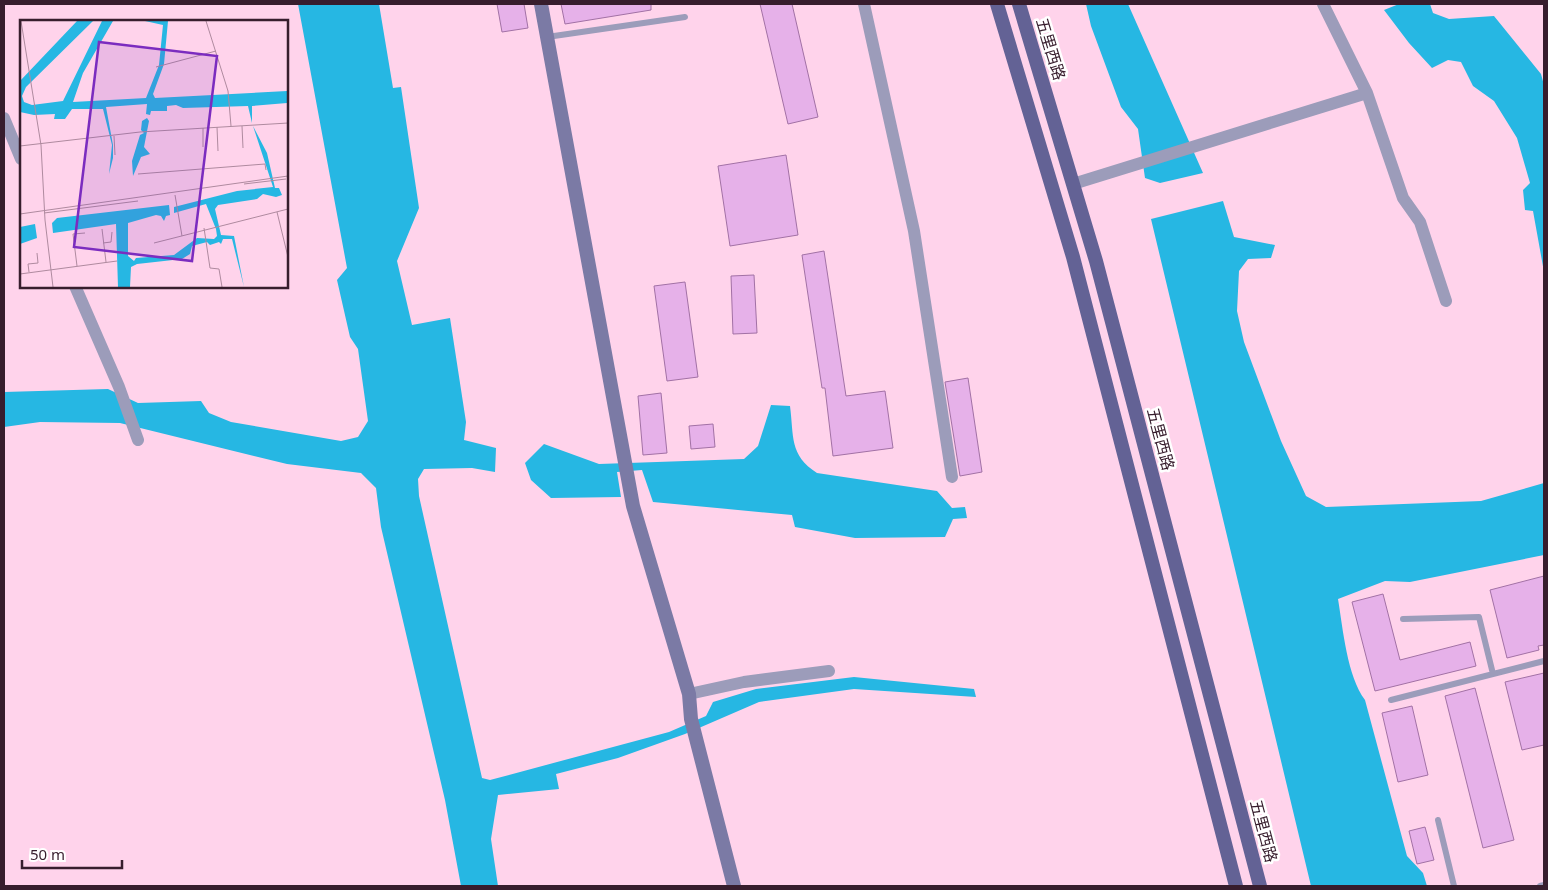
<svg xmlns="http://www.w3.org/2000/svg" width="1548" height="890" viewBox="0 0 1548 890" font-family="'Noto Sans','Noto Sans SC',sans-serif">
<rect width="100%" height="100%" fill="#ffd3eb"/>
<path fill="#26b7e3" d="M 298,4 L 379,4 L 393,88 L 401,87 L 419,208 L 397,261 L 412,325 L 450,318 L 466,422 L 464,440 L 496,448 L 495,472 L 472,468 L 424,469 L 418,479 L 419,496 L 482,778 L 490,780 L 669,732 L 706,716 L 713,702 L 756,689 L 854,677 L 974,689 L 976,697 L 854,689 L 759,702 L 685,734 L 618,758 L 556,774 L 559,789 L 498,795 L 491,839 L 498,886 L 461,886 L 445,800 L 381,527 L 376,488 L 361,473 L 287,464 L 120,423 L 40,422 L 4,427 L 4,392 L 108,389 L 138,403 L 201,401 L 209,413 L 231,422 L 341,441 L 358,437 L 368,421 L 358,349 L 350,337 L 337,280 L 347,268 Z
M 1086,4 L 1128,4 L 1203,173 L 1160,183 L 1145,178 L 1138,129 L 1121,107 L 1091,26 Z
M 1399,4 L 1430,4 L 1433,13 L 1449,19 L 1494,16 L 1541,74 L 1544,85 L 1544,272 L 1533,211 L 1525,210 L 1523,190 L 1530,183 L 1517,138 L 1494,101 L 1473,86 L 1461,62 L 1448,60 L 1432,68 L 1409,43 L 1384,10 Z
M 1223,201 L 1234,237 L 1275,245 L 1271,258 L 1248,259 L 1239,271 L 1237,311 L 1244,342 L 1281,441 L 1306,496 L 1326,507 L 1481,501 L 1544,483 L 1544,555 L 1410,582 L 1385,581 L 1338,599 C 1343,629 1347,676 1365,700 L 1407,856 L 1423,873 L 1427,886 L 1311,886 L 1151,219 Z
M 771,405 L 790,406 C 794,436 789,455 817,473 L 937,491 L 952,508 L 965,507 L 967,518 L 953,519 L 945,537 L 855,538 L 795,527 L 792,515 L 653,502 L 642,470 L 617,472 L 621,497 L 551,498 L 531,480 L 525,463 L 544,444 L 599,464 L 744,459 L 758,446 Z"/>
<path fill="#e6b1e9" stroke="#a271a5" d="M 497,4 L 524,4 L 528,28 L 502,32 Z
M 561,4 L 651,4 L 651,10 L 565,24 Z
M 760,4 L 792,4 L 818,117 L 788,124 Z
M 786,155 L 798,235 L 730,246 L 718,166 Z
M 824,251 L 846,396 L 885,391 L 893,448 L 833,456 L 825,388 L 822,388 L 802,255 Z
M 754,275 L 757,333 L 733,334 L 731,276 Z
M 685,282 L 698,377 L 667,381 L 654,286 Z
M 968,378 L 982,472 L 960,476 L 945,382 Z
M 661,393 L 667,453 L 643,455 L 638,396 Z
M 713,424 L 715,447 L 691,449 L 689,426 Z
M 1544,576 L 1544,645 L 1538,646 L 1539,650 L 1507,658 L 1490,590 Z
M 1383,594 L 1400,660 L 1470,642 L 1476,666 L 1375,691 L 1352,602 Z
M 1544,673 L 1544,745 L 1522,750 L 1505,682 Z
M 1475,688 L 1514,840 L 1483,848 L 1445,696 Z
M 1412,706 L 1428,775 L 1398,782 L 1382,713 Z
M 1425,827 L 1434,860 L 1417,864 L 1409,831 Z"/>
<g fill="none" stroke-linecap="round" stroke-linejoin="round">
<path stroke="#9c9cba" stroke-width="6" d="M 547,37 L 685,17
M 1403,619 L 1479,617 L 1493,674
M 1391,700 L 1544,661
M 1438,820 L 1454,886
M 1540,886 L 1544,885"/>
<path stroke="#9c9cba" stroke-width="12" d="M 864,4 L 914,231 L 952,477
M 1323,4 L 1367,93 L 1403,198 L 1420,222 L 1446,301
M 4,118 L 21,159
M 1073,184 L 1367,93
M 75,286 L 119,387 L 138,440
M 689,694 L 744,682 L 829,671"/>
<path stroke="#7b7aa5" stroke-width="14" d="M 541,4 L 633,506 L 689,694 L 691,719 L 734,886"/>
<path stroke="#636295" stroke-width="14" d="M 997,4 L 1073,257 L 1236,886
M 1019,4 L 1096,261 L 1260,886"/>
</g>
<g text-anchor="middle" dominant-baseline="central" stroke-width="5" stroke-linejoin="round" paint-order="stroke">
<g font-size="16" fill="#371d2d" stroke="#fff">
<text transform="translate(1051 49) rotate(73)">五里西路</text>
<text transform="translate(1161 439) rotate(75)">五里西路</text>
<text transform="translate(1264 831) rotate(75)">五里西路</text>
</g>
</g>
<g transform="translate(20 20)">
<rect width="268" height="268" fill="#ffd3eb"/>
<path d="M 57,1 L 73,1 L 6,67 L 2,76 L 4,82 L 12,85 L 43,81 L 82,1 L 93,1 L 63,53 L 53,82 L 126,78 L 139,45 L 143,5 L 125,1 L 148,1 L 144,44 L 133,74 L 135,78 L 267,71 L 267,83 L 232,86 L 232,103 L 228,86 L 163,88 L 156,85 L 147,86 L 147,91 L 131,91 L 130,95 L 126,94 L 127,84 L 86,87 L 93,125 L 93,138 L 89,154 L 92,125 L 83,89 L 52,89 L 45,99 L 34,99 L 35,94 L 14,95 L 0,92 L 0,61 ZM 127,98 L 129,101 L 124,127 L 130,134 L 121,137 L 113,156 L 112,141 L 120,115 L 124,113 L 121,110 L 122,101 ZM 233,106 L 247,133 L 255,168 L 259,168 L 262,175 L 256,177 L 243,174 L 237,179 L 198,185 L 195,189 L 201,215 L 214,216 L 224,267 L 212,219 L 203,219 L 201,224 L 199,222 L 190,225 L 187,222 L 172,226 L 170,234 L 162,239 L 117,244 L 111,247 L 110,267 L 98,267 L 96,204 L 33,213 L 32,203 L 37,198 L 149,185 L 150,195 L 146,196 L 144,201 L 141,196 L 136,195 L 108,203 L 108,236 L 114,241 L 116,238 L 154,235 L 177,218 L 194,219 L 197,216 L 196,209 L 186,184 L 154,193 L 154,187 L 217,171 L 253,167 ZM 15,204 L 17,218 L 0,224 L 0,207 Z" fill="#26b7e3"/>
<path fill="none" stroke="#af8a9f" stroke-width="1" d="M 1,1 L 21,125 L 25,200 L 33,267M 186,1 L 208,71 L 211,106M 136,47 L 196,31M 222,106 L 223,128M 197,107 L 198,131M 183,108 L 183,127M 94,116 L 95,135M 0,126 L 120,112 L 268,103M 118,154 L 245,144 L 246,150M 224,164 L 266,159M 155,175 L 162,216M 257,192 L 268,237M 24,193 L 118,181M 0,194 L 268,156M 184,208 L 190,248 L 199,249 L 202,267M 82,209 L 86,242M 83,223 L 91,222 L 92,212M 134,223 L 268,189M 57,246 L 53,214 L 65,213M 9,252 L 8,244 L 18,243 L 17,233M 0,254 L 97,241"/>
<path fill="#7b2cbf" fill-opacity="0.15" stroke="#7b2cbf" stroke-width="2.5" d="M 79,22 L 197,36 L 172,241 L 54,227 Z"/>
<rect width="268" height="268" fill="none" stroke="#371d2d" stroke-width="2.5"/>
</g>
<rect width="1548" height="890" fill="none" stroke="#371d2d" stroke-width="10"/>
<path d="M22 860v8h100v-8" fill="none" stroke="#371d2d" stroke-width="2.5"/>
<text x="30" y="860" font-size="15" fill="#371d2d" stroke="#ffffff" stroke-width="4" paint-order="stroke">50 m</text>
</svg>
